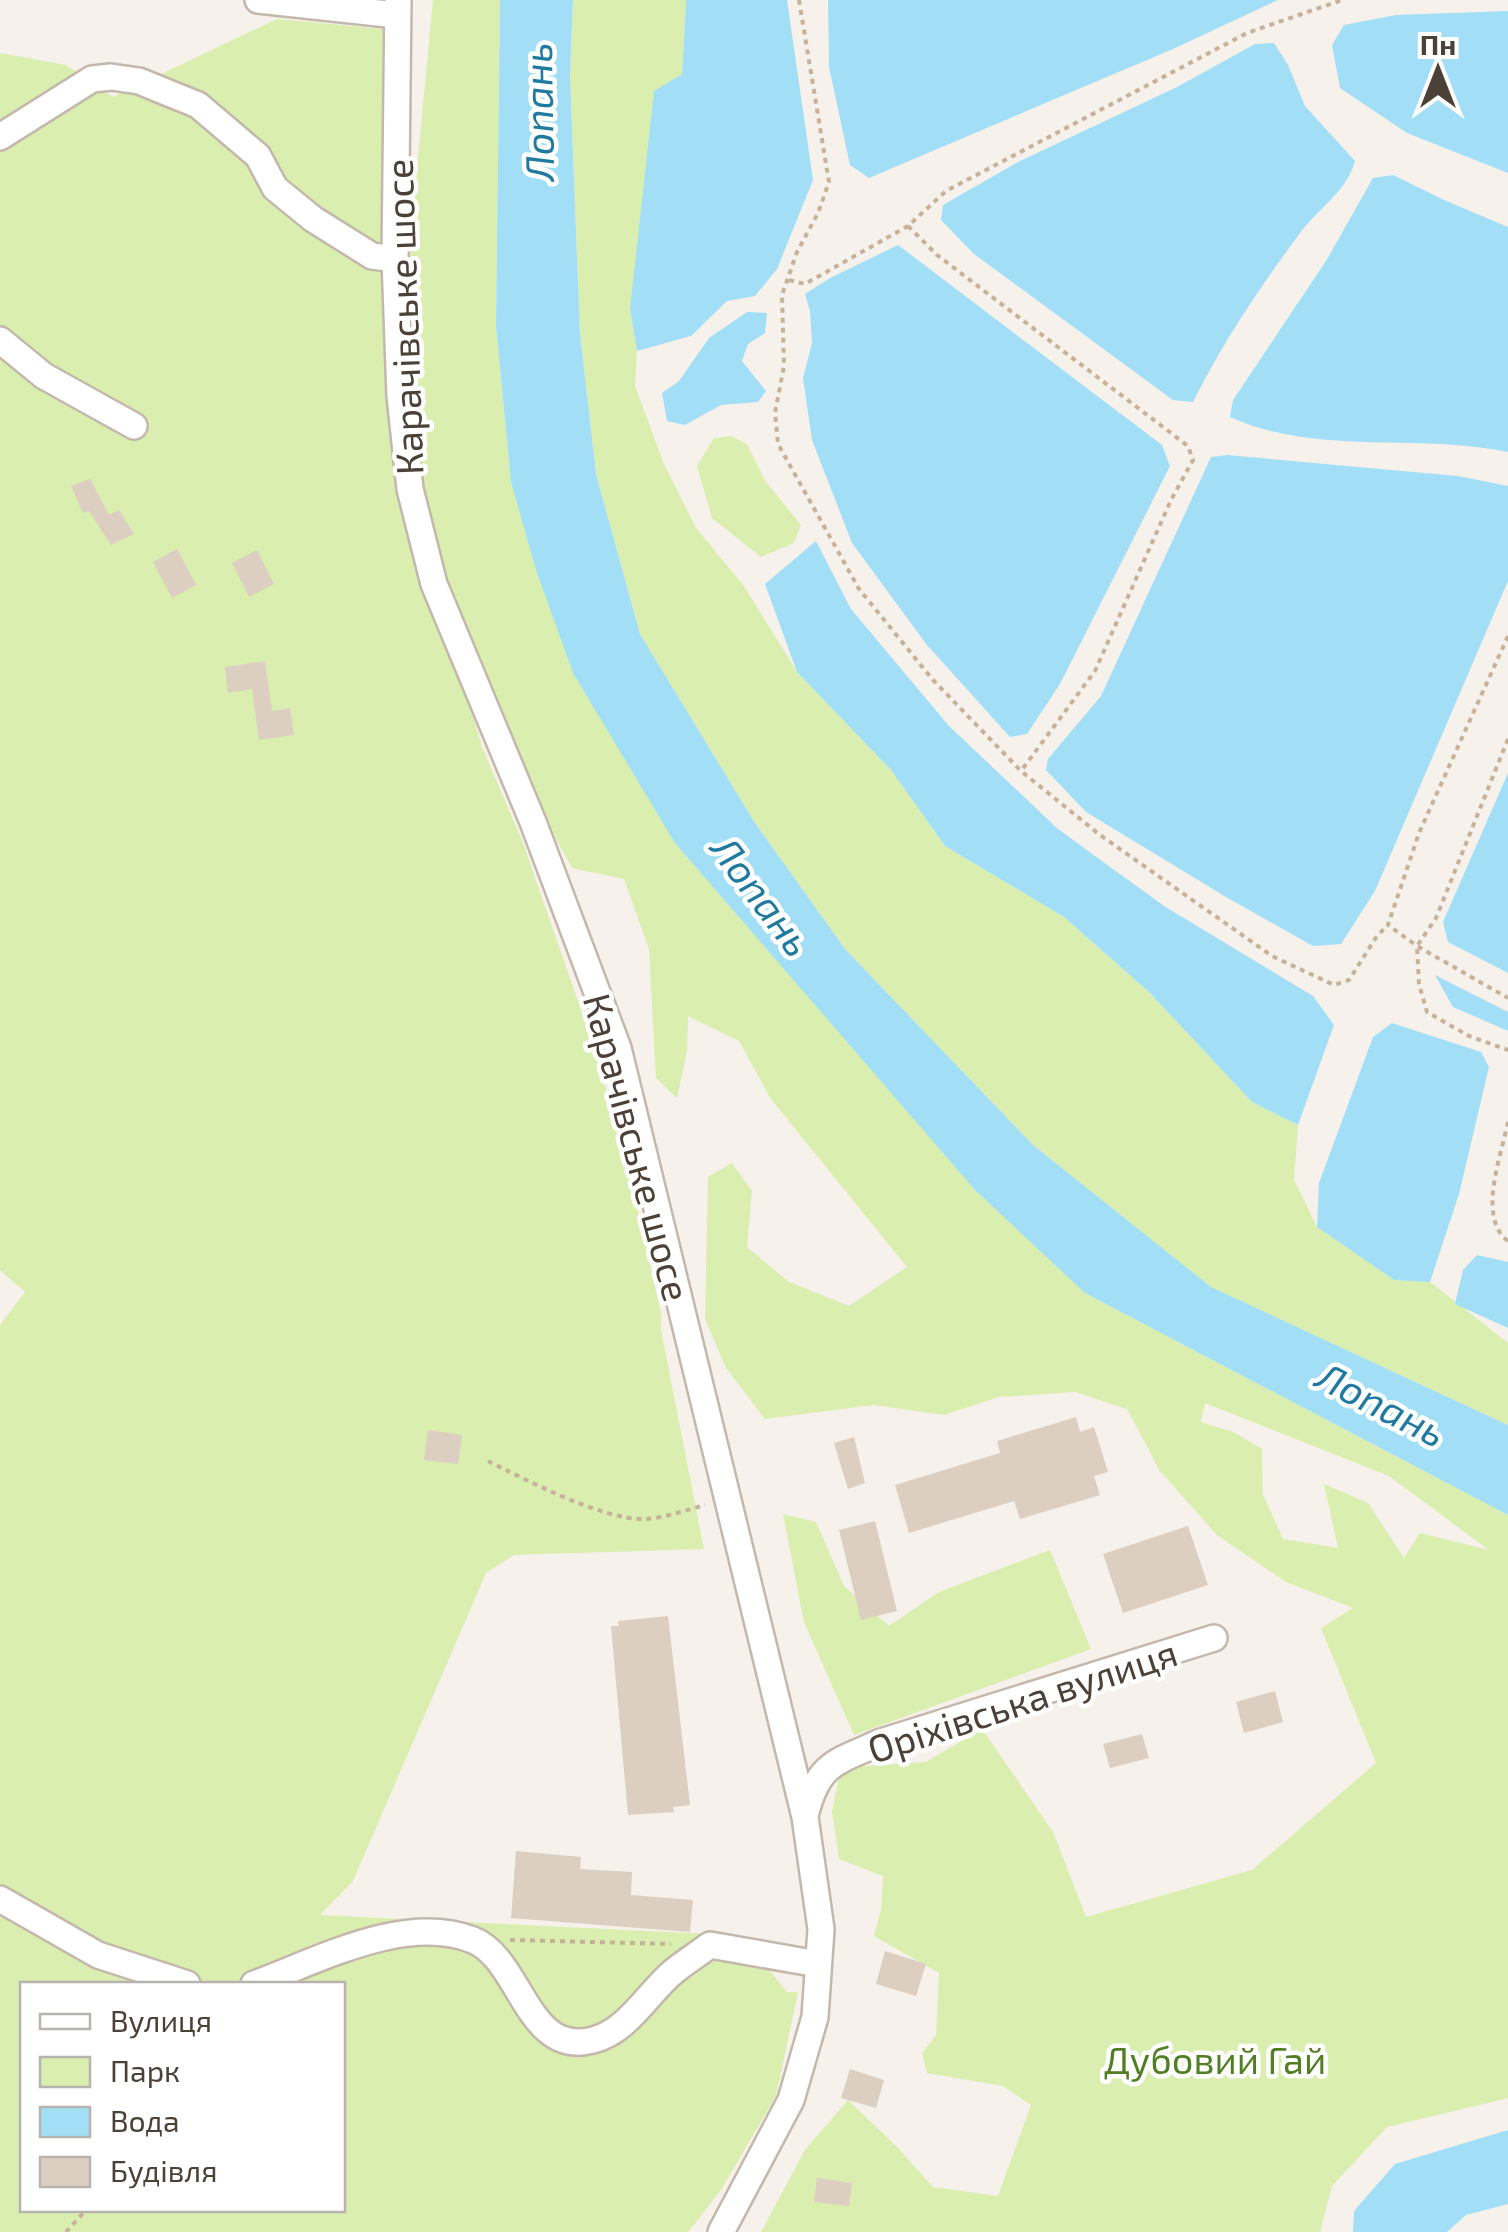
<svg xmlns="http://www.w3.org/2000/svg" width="1508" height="2232" viewBox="0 0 1508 2232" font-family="'Exo 2',sans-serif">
<rect width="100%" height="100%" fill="#f6f1ea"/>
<path fill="#daeeaf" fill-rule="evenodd" d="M 433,0 L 500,0 L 496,326 L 511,482 L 1085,1293 L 1508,1515 L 1508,2098 L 1387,2127 L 1332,2186 L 1320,2232 L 761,2232 L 805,2150 L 848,2100 L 898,2148 L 933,2187 L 998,2196 L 1031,2105 L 1003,2086 L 927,2073 L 922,2053 L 936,2035 L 939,1973 L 874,1936 L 881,1910 L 883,1876 L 839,1859 L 832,1811 L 841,1768 L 926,1762 L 982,1729 L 1053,1832 L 1086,1917 L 1252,1870 L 1376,1763 L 1321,1628 L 1353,1608 L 1286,1582 L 1217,1535 L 1160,1471 L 1127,1409 L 1075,1392 L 999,1397 L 944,1415 L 874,1405 L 765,1419 L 726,1368 L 705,1319 L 708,1177 L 732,1163 L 752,1191 L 747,1247 L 789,1282 L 849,1306 L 907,1267 L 771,1099 L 739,1041 L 688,1016 L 687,1051 L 677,1098 L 656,1078 L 649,949 L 624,879 L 572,868 L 491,722 L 432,577 L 482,747 L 523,843 L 590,1036 L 625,1152 L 661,1314 L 661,1330 L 704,1549 L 514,1555 L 486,1573 L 353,1881 L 320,1915 L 730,1935 L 770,1971 L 787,1992 L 798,1992 L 776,2096 L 721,2190 L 688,2232 L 0,2232 L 0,1325 L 25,1292 L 0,1270 L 0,53 L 66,65 L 113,97 L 277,19 L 383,29 L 395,450 L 408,372 L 410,242 ZM 1205,1403 L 1389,1476 L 1489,1550 L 1420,1533 L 1404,1558 L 1368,1503 L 1324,1484 L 1338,1548 L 1283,1539 L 1263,1495 L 1262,1449 L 1233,1432 L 1201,1422 ZM 22,1984 L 342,1984 L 342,2210 L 22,2210 Z
M 573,0 L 686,0 L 682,74 L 630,309 L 637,351 L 635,386 L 664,464 L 696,528 L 744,586 L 797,672 L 891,770 L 945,846 L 1064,917 L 1149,992 L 1252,1102 L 1298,1125 L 1294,1180 L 1317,1227 L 1394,1280 L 1430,1282 L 1508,1343 L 1508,1425 L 1211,1287 L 1033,1145 L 845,949 L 755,823 L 640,634 L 596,474 L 580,333 L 570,77 Z
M 731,436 L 747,444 L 766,482 L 801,525 L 794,543 L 761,557 L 712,518 L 697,466 L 714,438 Z
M 783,1514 L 816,1522 L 844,1586 L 889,1626 L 939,1592 L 1050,1550 L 1091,1649 L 854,1735 L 804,1622 Z"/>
<path fill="#a2dff7" d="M 500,0 L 573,0 L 570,77 L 580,333 L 596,474 L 640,634 L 755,823 L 845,949 L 1033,1145 L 1211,1287 L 1508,1425 L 1508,1515 L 1085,1293 L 975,1190 L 675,843 L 573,673 L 536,570 L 511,482 L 496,326 Z
M 686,0 L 787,0 L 813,180 L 777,269 L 755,296 L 727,301 L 691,336 L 637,351 L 630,309 L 654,91 L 682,74 Z
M 828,0 L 1278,0 L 1173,49 L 869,178 L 850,165 L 829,67 Z
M 1508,11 L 1508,173 L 1407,133 L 1340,88 L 1332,45 L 1344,25 L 1396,15 Z
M 1274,43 L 1288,65 L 1305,106 L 1355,161 C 1347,191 1318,209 1300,233 C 1260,287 1223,342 1193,402 L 1173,400 L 974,254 L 941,220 L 943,205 L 1018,162 L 1177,87 L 1255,44 Z
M 1393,175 L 1444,200 L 1508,227 L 1508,452 C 1417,433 1316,456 1230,417 L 1233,400 L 1326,261 L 1373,178 Z
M 898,245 L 1162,445 L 1170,466 L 1060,684 L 1027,734 L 1010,737 L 927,645 L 852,543 L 812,440 L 803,378 L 812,343 L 810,311 L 805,294 L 830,278 Z
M 747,312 L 767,313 L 765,333 L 748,344 L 742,361 L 766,391 L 758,402 L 721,405 L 685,425 L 667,421 L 662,393 L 679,381 L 709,338 Z
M 1227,455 L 1458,476 L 1508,486 L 1508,581 L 1375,891 L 1341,944 L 1313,946 L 1226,897 L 1086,812 L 1046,770 L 1048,759 L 1101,696 L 1211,457 Z
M 816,541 L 851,609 L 949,726 L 1058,829 L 1164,906 L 1313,996 L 1334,1025 L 1298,1125 L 1252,1102 L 1149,992 L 1064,917 L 945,846 L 891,770 L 797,672 L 765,584 Z
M 1508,773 L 1508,973 L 1448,942 L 1443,922 Z
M 1435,975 L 1508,1012 L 1508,1031 L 1453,1007 Z
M 1392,1023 L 1481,1052 L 1489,1067 L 1459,1194 L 1430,1282 L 1394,1280 L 1317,1227 L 1319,1183 L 1373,1037 Z
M 1477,1255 L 1508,1262 L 1508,1328 L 1455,1304 L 1463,1270 Z
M 1508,2130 L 1508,2204 L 1466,2215 L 1447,2232 L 1353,2232 L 1354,2211 L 1395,2164 Z"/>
<path fill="#dccec1" d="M 90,479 L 109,515 L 119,510 L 134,534 L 111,545 L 89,511 L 83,513 L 71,486 Z
M 177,549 L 196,585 L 172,598 L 153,562 Z
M 257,550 L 274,584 L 249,597 L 232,563 Z
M 265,661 L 272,711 L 290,708 L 294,735 L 259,740 L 252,689 L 228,693 L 225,667 Z
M 1076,1417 L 1080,1432 L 1094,1427 L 1108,1472 L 1094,1476 L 1100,1495 L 1020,1519 L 1014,1501 L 909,1533 L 895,1485 L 1000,1453 L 997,1441 Z
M 428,1430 L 462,1435 L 458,1464 L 424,1460 Z
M 854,1437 L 865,1483 L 848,1489 L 834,1443 Z
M 875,1521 L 897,1611 L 861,1620 L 839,1530 Z
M 1188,1526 L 1208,1585 L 1123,1613 L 1103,1554 Z
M 668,1616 L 690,1805 L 673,1807 L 674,1812 L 628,1815 L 611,1626 L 619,1626 L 618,1621 Z
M 1275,1691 L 1283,1722 L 1244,1733 L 1236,1702 Z
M 1142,1734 L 1149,1758 L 1110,1768 L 1103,1744 Z
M 516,1851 L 581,1857 L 580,1869 L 632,1872 L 631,1895 L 693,1900 L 690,1932 L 511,1918 Z
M 885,1951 L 926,1964 L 916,1996 L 876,1984 Z
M 850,2069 L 884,2080 L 876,2108 L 841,2098 Z
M 817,2178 L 852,2183 L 849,2206 L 814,2202 Z"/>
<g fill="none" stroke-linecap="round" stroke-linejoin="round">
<g stroke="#c3b8ab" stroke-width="30">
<path id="minor" d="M 258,0 L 397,15
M 398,0 L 395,259 L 400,396 L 410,489 L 434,584 L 533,822 L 618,1048 L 805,1817 L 821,1929 L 815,2017 L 791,2100 L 721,2232
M 0,137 L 92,79 L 111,77 L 139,81 L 198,105 L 258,156 L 275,188 L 313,219 L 372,256 L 395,259
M 0,340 L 44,376 L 134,426
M 806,1812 C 819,1762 837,1762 881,1742 L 1214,1638
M 0,1899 L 98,1955 L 187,1984
M 254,1984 C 318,1961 404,1913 473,1940 C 521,1959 527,2058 593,2040 C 628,2031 647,1994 673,1972 C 685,1962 698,1954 710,1945 L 818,1964"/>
</g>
<path stroke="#c6b19b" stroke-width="4" stroke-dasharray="5 5" stroke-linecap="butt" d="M 799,0 L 829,182 L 818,213 L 797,252 L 782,295 L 784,366 L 775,413 L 778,444 L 859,589 L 933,680 L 1021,771 L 1100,835 L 1272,956 L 1334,985 L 1349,980 L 1377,936 L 1388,925
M 908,226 L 937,255 L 1188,446 L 1193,460 L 1171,500 L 1095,671 L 1021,771
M 789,280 L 805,284 L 908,226 L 946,191 L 1247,33 L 1342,0
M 1508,636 L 1419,833 L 1388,925 L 1417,946 L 1508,998
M 1508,739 L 1436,918 L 1417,946 L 1419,984 L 1427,1012 L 1469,1036 L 1508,1050
M 1508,1122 C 1501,1156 1477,1218 1508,1241
M 488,1461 C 526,1480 601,1519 643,1519 C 662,1519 686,1510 705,1505
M 510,1940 L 671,1944
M 66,2232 L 86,2210"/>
<use href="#minor" stroke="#fff" stroke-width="25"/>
</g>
<g text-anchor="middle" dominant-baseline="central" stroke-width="9" stroke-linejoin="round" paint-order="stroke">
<g font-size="38" fill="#4b4137" stroke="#fff">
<text transform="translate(403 317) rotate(-92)">Карачівське шосе</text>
<text transform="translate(638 1147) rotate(75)">Карачівське шосе</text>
<text transform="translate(1022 1700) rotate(-18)">Оріхівська вулиця</text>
</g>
<g font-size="38" fill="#517e22" stroke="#fff">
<text x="1215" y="2059">Дубовий Гай</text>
</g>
<g font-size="40" font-style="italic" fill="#207a9f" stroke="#fff">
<text transform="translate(537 112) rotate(-91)">Лопань</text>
<text transform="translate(763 895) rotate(53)">Лопань</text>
<text transform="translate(1382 1403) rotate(27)">Лопань</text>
</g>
</g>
<rect x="20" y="1982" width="325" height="230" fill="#ffffff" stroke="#b7b3af" stroke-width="2.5"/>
<rect x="40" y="2014" width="50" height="15" fill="#ffffff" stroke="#b7b3af" stroke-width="2.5"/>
<text x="110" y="2032" font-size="30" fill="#4b4137">Вулиця</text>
<rect x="40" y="2057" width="50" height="30" fill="#daeeaf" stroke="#b7b3af" stroke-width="2.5"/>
<text x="110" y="2082" font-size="30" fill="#4b4137">Парк</text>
<rect x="40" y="2107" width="50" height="30" fill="#a2dff7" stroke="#b7b3af" stroke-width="2.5"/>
<text x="110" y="2132" font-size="30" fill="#4b4137">Вода</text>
<rect x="40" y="2157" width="50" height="30" fill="#dccec1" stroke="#b7b3af" stroke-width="2.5"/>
<text x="110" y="2182" font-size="30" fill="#4b4137">Будівля</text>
<g transform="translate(1438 70)" stroke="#ffffff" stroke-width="8" paint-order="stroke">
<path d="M0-8L18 38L0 25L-18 38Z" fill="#4b4137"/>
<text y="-15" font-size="28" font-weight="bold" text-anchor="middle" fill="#4b4137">Пн</text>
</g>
</svg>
